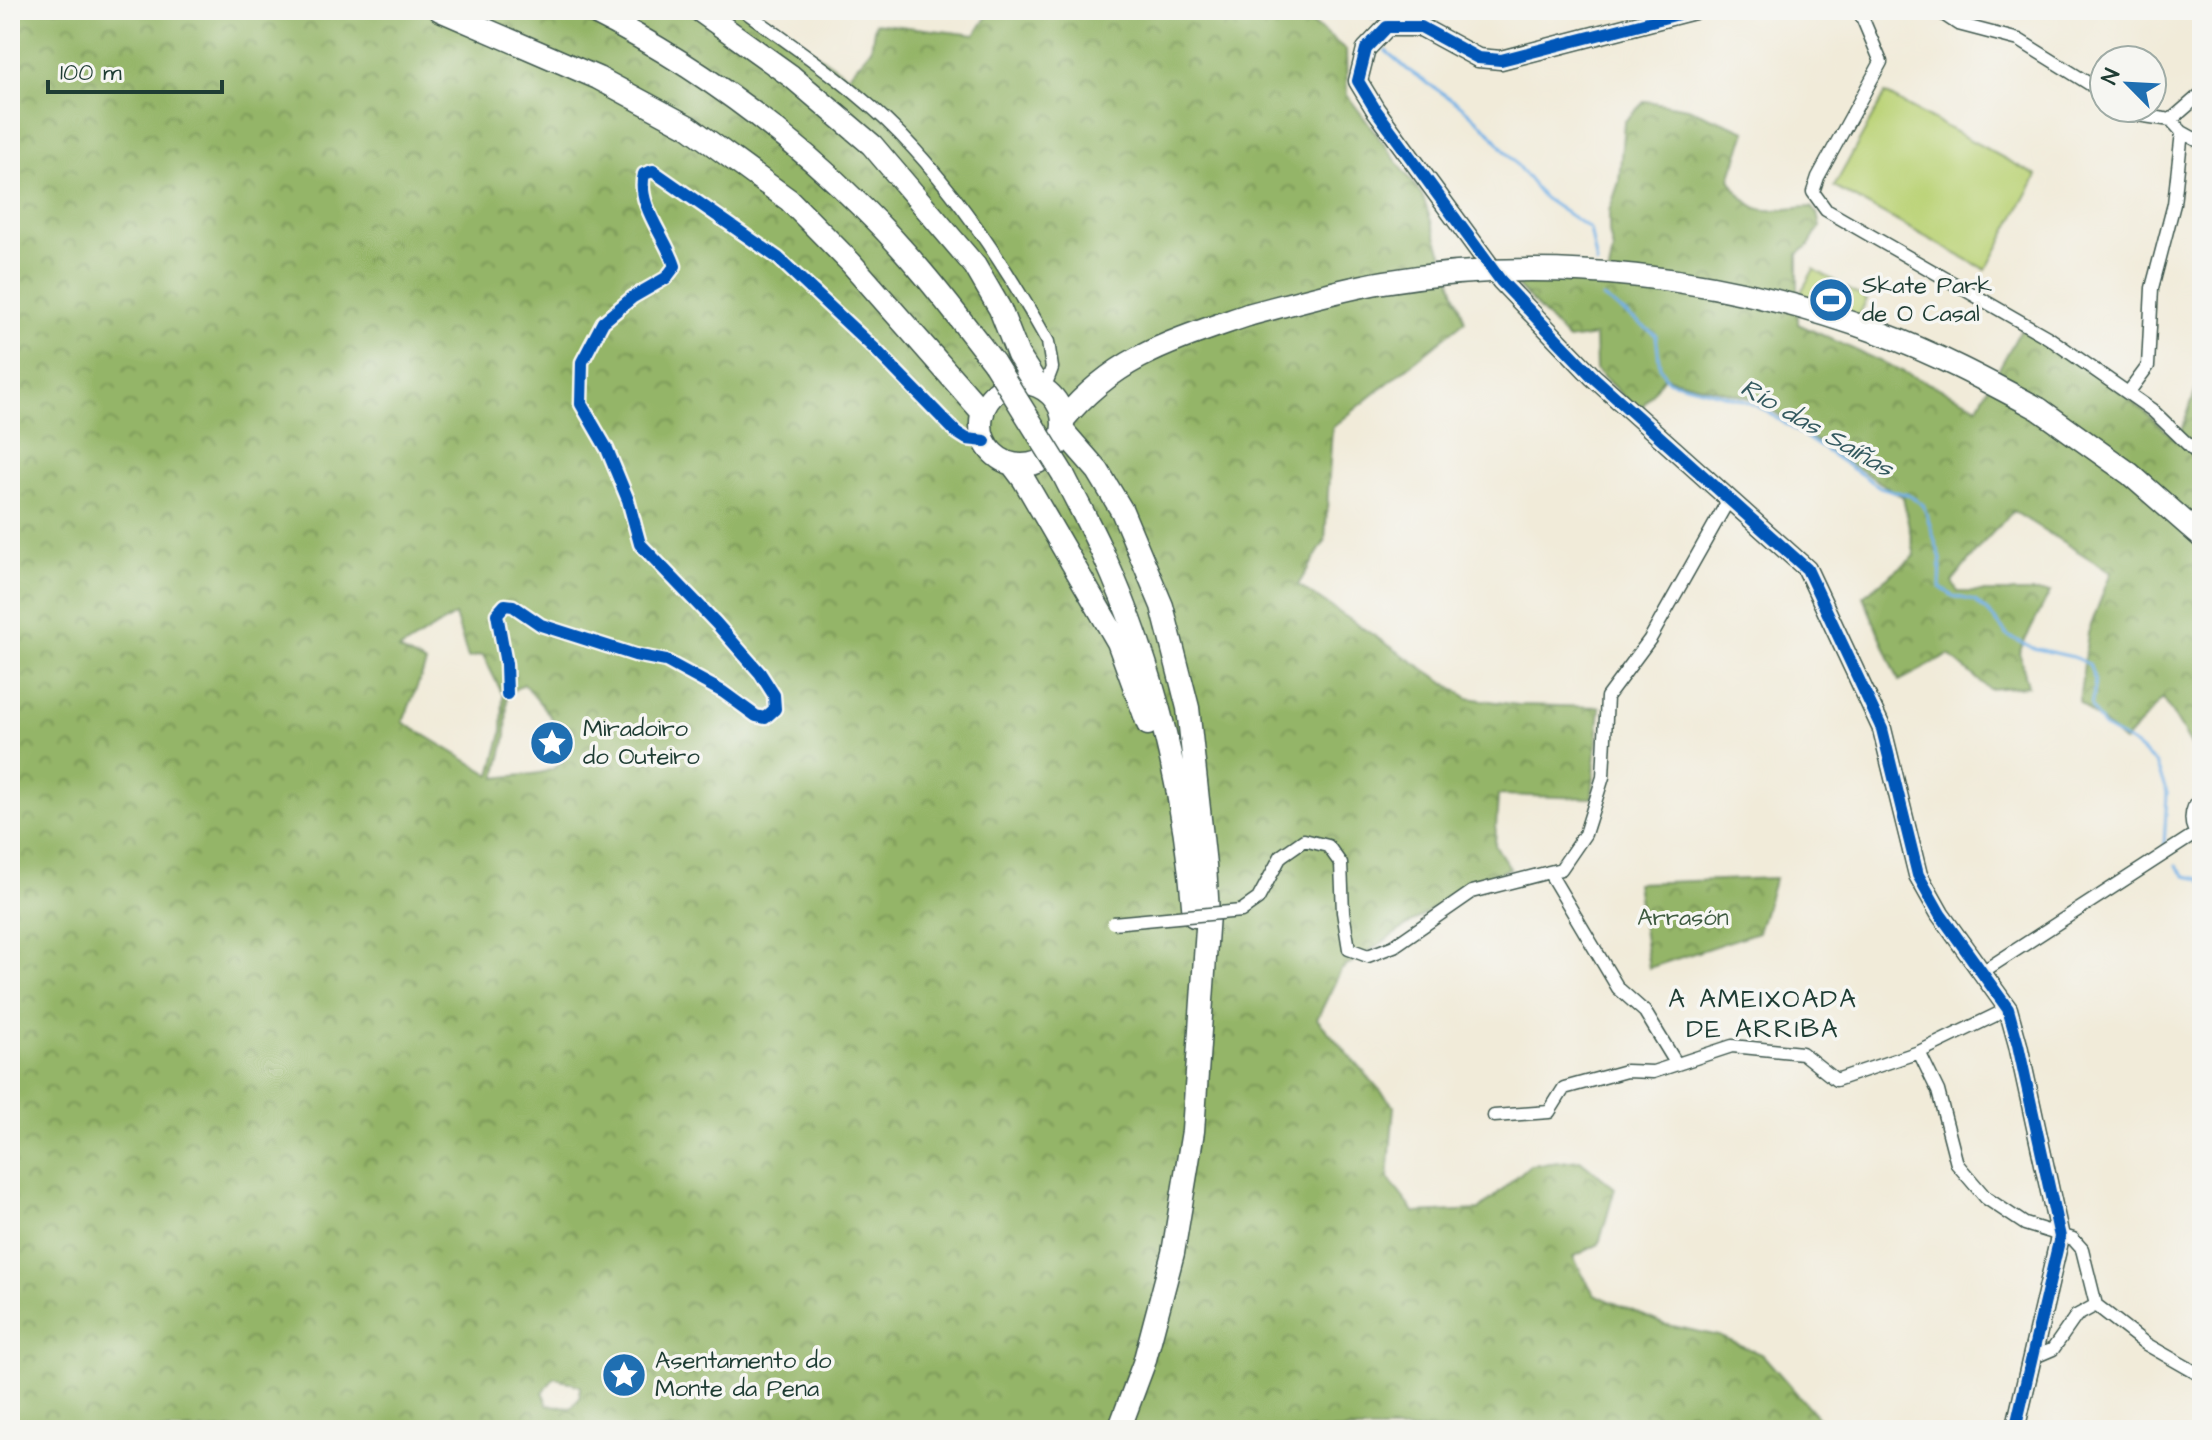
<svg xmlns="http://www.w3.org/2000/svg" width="2212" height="1440" viewBox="0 0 2212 1440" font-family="'Architects Daughter',sans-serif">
<defs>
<pattern id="forest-crowns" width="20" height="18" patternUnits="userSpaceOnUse" patternTransform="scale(2)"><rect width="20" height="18" fill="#94b568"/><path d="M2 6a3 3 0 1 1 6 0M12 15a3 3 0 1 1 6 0" fill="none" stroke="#789456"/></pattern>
</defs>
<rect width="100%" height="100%" fill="#f6f6f2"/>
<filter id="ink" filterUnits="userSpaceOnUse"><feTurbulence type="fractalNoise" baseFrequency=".0125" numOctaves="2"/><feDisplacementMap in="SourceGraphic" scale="16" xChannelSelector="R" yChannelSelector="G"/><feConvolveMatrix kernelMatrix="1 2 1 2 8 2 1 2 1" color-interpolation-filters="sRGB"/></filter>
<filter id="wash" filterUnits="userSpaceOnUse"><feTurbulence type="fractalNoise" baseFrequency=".006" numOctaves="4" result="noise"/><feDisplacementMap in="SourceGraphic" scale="32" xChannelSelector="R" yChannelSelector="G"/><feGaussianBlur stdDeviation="1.8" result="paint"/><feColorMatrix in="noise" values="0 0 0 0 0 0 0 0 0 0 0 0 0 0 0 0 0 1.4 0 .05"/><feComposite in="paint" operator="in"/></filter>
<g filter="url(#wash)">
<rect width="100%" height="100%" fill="#f1ebd9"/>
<path fill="url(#forest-crowns)" stroke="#5a794e" stroke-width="2" fill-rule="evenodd" d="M 10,10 L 755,10 L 848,76 L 871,49 L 875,23 L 975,35 L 991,10 L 1297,10 L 1346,50 L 1347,95 L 1422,195 L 1465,321 L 1332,428 L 1325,541 L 1298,585 L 1468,698 L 1518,705 L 1600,707 L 1592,798 L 1498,795 L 1495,845 L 1510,868 L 1456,893 L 1341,970 L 1317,1019 L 1394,1106 L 1388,1178 L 1415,1213 L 1479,1210 L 1530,1165 L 1580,1160 L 1615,1188 L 1599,1244 L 1573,1257 L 1594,1294 L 1663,1324 L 1719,1336 L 1763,1355 L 1827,1428 L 1826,1430 L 10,1430 ZM 455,615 L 468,658 L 483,655 L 503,695 L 502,733 L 491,775 L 403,722 L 426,664 L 399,650 ZM 524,684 C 539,703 594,757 547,771 C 532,776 512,775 496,778 L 506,736 L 507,694 ZM 555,1377 L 580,1386 L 580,1398 L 571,1407 L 547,1405 L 543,1392 Z
M 1382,10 L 1436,10 L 1438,31 L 1383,22 Z
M 1645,101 L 1688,108 L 1746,131 L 1730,179 C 1755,223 1769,208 1812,207 L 1817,213 L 1820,227 L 1809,245 L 1798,254 L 1798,324 L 1978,406 L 2021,329 C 2077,358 2132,397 2177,441 L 2202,374 L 2202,750 L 2197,755 L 2163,698 L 2124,742 L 2079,702 L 2088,633 L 2111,572 L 2013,511 L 1981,545 L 1952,582 L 1958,592 L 2050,592 L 2019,652 L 2028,686 L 1989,689 L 1949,655 L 1899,681 L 1863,596 L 1915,556 L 1903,497 L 1829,450 L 1772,410 L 1750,398 L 1664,377 L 1639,411 L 1596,370 L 1595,336 L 1568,340 L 1508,276 L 1608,278 L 1613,250 L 1609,233 L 1609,211 L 1619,182 L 1624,122 Z
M 1775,878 L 1758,932 L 1649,968 L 1636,883 Z"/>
<path fill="#bbd377" stroke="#6d8856" stroke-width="2" d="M 1885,94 L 2037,176 L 1986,270 L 1834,187 Z
M 1814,269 L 1867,300 L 1849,332 L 1796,301 Z"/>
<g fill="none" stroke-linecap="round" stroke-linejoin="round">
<path stroke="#73b1e6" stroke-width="3" d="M 1373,18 L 1373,10
M 1386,51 L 1408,70 L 1463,107 L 1488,130 L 1544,198 L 1590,229 L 1597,264
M 1603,298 L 1656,335 L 1660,367 L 1667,380 L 1743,400 L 1765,410 L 1880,487 L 1908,495 L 1923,504 L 1941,559 L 1940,587 L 1953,596 L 1975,601 L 1991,615 L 2008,636 L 2033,648 L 2073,657 L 2089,664 L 2095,681 L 2091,707 L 2104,728 L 2132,743 L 2156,764 L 2167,793 L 2164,846
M 2176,865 L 2185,876 L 2200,879 L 2202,882"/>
</g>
</g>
<g filter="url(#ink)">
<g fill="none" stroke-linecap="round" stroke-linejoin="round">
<g stroke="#3e574d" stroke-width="15">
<path id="street" d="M 743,10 C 797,49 854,87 900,134 C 959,195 1007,268 1048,342 L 1052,368 L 1044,389
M 1859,10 L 1881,62 L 1818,177 L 1813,192 L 1826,210 L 2049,338 L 2152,410 L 2202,458
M 1937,10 L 1958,24 L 2019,40 L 2104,93
M 2123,108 L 2131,114 L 2171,120 L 2182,132 L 2202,143
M 2171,120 L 2202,93
M 2128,393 L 2148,366 L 2152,288 L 2174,204 L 2182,132
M 507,694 L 506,664 L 497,614 L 505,605 L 513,606 L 541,625 L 635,655 L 666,661 L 723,692 L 756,716 L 765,718 L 775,709 L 774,695 L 760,673 L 716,623 L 640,544 L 628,500 L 607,449 L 581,404 L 582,362 L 603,322 L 633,297 L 666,278 L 675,266 C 666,237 636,205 644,174 L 653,171 L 778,258 L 875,349 L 956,432 L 967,439 L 985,441
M 2202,796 C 2188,810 2188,827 2202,841
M 1549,872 L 1618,988 L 1645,1012 L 1676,1063
M 1241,911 L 1258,899 L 1281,856 L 1304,840 L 1328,846 L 1341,864 L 1343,912 L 1349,949 L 1368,956 L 1394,946 L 1472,892 L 1561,869 L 1585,834 L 1603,777 L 1607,697 L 1650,639 L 1729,499
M 1982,972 L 2195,834
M 1919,1052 L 2008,1009
M 1494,1116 L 1549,1112 L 1564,1088 L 1626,1071 L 1653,1072 L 1732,1046 L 1802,1053 L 1836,1080 L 1919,1052 L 1938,1091 L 1957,1164 L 1986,1198 L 2025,1224 L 2073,1239 L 2082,1249 L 2096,1305 L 2146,1344 L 2202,1376
M 2032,1358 L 2053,1349 L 2076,1316 L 2096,1305"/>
</g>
<g stroke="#3e574d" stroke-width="21">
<path id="secondary" d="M 1694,10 L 1501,60 L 1478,58 L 1421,27 L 1387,27 L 1366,49 L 1358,81 L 1375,109 L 1501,281 L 1593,377 L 1807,569 L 1882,729 L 1918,875 L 1940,914 L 2008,1009 L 2018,1045 L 2060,1237 L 2015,1430"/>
</g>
<g stroke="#3e574d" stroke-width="25">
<path id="highway" d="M 440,10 L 598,78 L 689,127 L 789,200 L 851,263 L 983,413
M 589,10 C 690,61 785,130 865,210 C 913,257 953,310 994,363
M 699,10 L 791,76 L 872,145 L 975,266 L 1000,309 L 1018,355 L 1038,386
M981 424a41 41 0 1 1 82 0a41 41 0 1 1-82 0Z
M 2039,409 L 2130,474 L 2202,537
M 1063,420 C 1116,356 1173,341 1248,315
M 1063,431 L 1098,471 L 1122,511 L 1162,606 L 1188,708 L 1205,865 L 1208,914 L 1193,1131 L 1173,1253 L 1144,1363 L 1119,1430
M 1012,464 L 1024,480 L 1118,642 L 1148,724
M 1063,474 C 1077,502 1092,529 1104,556 C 1155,668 1185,794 1194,916"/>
</g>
<use href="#street" stroke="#fff" stroke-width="12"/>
<use href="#secondary" stroke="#fff" stroke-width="18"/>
<use href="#highway" stroke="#fff" stroke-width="22"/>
<g stroke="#3e574d" stroke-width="15" stroke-linecap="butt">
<path id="street-bridge" d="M 1113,923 L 1241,911"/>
</g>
<g stroke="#3e574d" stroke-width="25" stroke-linecap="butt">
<path id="highway-bridge" d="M 1248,315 C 1293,303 1337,290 1384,282 C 1549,255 1723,275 1880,333 C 1935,353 1987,381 2039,409
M 994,363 L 1063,474"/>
</g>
<use href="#street-bridge" stroke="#fff" stroke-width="12"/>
<use href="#highway-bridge" stroke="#fff" stroke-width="22"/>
<g stroke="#f6f6f2" stroke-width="17">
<path id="cycleway" d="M 1694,10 L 1501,60 L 1478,58 L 1421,27 L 1387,27 L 1366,49 L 1358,81 L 1375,109 L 1501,281 L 1593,377 L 1807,569 L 1882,729 L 1918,875 L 1940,914 L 2008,1009 L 2018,1045 L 2060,1237 L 2015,1430
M 507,694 L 506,664 L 497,614 L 505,605 L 513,606 L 541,625 L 635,655 L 666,661 L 723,692 L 756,716 L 765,718 L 775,709 L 774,695 L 760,673 L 716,623 L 640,544 L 628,500 L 607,449 L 581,404 L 582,362 L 603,322 L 633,297 L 666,278 L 675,266 C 666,237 636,205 644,174 L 653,171 L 778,258 L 875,349 L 956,432 L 967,439 L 985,441"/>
</g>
<use href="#cycleway" stroke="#0057b8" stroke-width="12"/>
</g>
</g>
<defs>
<g id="stadium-disc" transform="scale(2.3)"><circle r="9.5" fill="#1f6fb2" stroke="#f6f6f2"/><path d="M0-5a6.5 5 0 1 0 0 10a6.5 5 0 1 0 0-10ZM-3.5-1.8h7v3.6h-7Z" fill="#fff"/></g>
<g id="sight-disc" transform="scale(2.3)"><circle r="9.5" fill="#1f6fb2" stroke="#f6f6f2"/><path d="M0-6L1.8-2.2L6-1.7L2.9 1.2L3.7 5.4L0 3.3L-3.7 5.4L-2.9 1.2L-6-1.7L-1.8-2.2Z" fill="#fff"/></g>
</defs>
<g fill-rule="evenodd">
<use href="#stadium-disc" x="1831" y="300"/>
<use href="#sight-disc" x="552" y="743"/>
<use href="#sight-disc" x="624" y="1375"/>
</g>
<g text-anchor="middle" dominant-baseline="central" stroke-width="7" stroke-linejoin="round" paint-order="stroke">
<g font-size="24" fill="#1f3d34" stroke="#f6f6f2" text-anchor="start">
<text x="1862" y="286">Skate Park<tspan x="1862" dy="28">de O Casal</tspan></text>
<text x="583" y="729">Miradoiro<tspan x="583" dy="28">do Outeiro</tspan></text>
<text x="655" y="1361">Asentamento do<tspan x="655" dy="28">Monte da Pena</tspan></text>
</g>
<g font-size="24" fill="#3e5b41" stroke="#f6f6f2">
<text x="1683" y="918">Arrasón</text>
</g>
<g font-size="26" font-style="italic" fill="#345a60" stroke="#f6f6f2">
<text transform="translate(1817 428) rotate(30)">Río das Saíñas</text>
</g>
<g font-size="26" letter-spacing="2" fill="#1f3d34" stroke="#f6f6f2">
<text x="1763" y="999">A AMEIXOADA<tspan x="1763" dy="30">DE ARRIBA</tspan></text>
</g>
</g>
<rect width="2212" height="1440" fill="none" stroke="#f6f6f2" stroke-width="40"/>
<g transform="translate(2128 84) rotate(294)"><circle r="38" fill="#f6f6f2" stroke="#a0aca6" stroke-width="2"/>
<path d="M0-6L14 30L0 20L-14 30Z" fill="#1f6fb2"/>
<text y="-12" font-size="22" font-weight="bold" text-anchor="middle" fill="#1f3d34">N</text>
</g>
<path d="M48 80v12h174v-12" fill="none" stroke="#1f3d34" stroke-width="4"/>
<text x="60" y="80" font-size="24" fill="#1f3d34" stroke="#f6f6f2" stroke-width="6" paint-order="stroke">100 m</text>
</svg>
